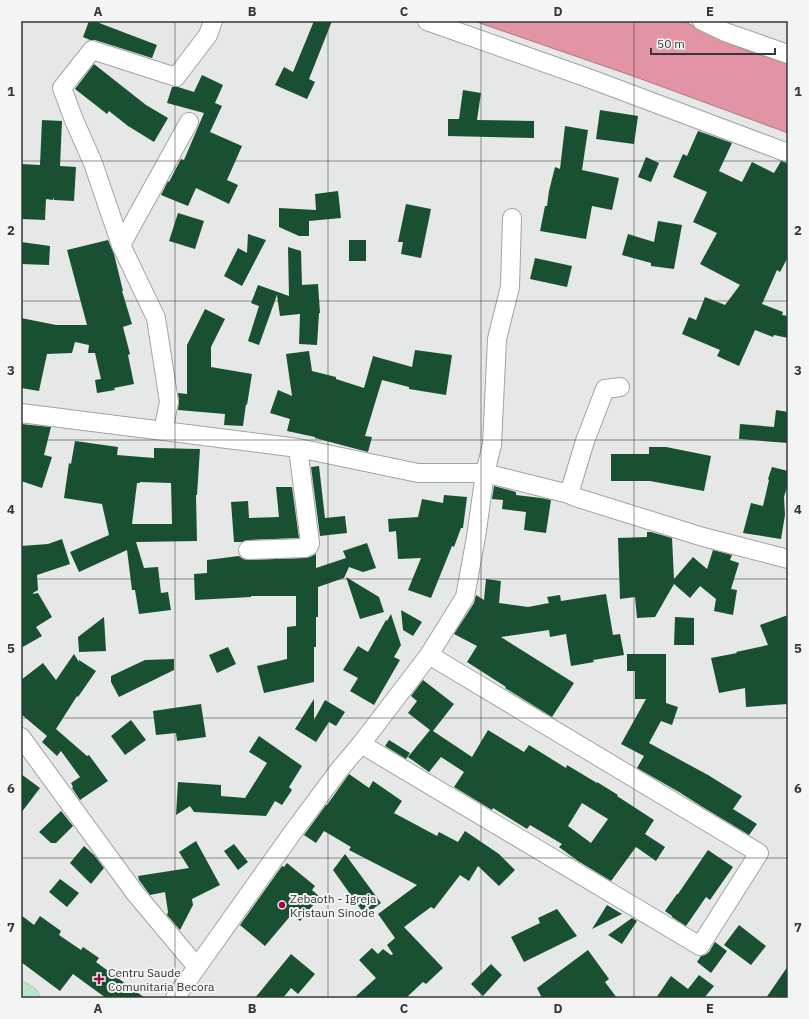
<svg xmlns="http://www.w3.org/2000/svg" width="809" height="1019" viewBox="0 0 809 1019" font-family="'IBM Plex Sans',sans-serif">
<rect width="100%" height="100%" fill="#e5e8e6"/>
<path fill="#e394a4" stroke="#af7883" d="M 474,21 L 683,21 L 745,50 L 788,64 L 788,133 L 633,76 Z"/>
<path fill="#195032" fill-rule="evenodd" d="M 89,21 L 94,21 L 157,45 L 152,58 L 95,40 L 90,40 L 83,37 Z
M 314,21 L 332,21 L 309,79 L 315,82 L 307,99 L 275,85 L 284,67 L 293,72 Z
M 94,64 L 146,105 L 168,118 L 154,142 L 128,126 L 109,111 L 107,114 L 75,89 Z
M 202,75 L 223,85 L 215,103 L 222,106 L 210,132 L 242,146 L 227,180 L 238,185 L 229,204 L 196,188 L 188,206 L 161,195 L 168,181 L 169,182 L 181,159 L 184,160 L 204,113 L 167,103 L 172,87 L 178,87 L 194,92 Z
M 463,90 L 481,93 L 477,120 L 534,121 L 534,138 L 448,136 L 448,119 L 459,119 Z
M 600,110 L 638,116 L 634,144 L 596,139 Z
M 42,120 L 62,121 L 60,166 L 76,167 L 74,201 L 54,200 L 53,197 L 53,200 L 46,199 L 45,220 L 21,219 L 21,164 L 40,165 Z
M 565,126 L 588,130 L 582,170 L 619,178 L 612,210 L 592,206 L 586,239 L 540,231 L 545,206 L 547,206 L 549,191 L 555,167 L 560,169 Z
M 698,131 L 732,143 L 719,171 L 742,182 L 752,162 L 774,173 L 781,161 L 788,163 L 788,257 L 780,272 L 777,270 L 762,304 L 783,312 L 782,315 L 788,316 L 788,338 L 774,335 L 773,337 L 755,330 L 739,366 L 717,356 L 720,350 L 682,334 L 689,317 L 696,320 L 705,297 L 725,305 L 740,285 L 700,264 L 717,233 L 693,222 L 707,192 L 673,177 L 683,154 L 687,156 Z
M 646,157 L 659,163 L 651,182 L 638,177 Z
M 338,191 L 341,218 L 309,221 L 309,236 L 299,236 L 279,227 L 279,208 L 316,210 L 315,194 Z
M 406,204 L 431,209 L 421,258 L 401,254 L 403,242 L 398,242 Z
M 178,213 L 204,221 L 195,249 L 169,241 Z
M 658,221 L 682,225 L 674,269 L 651,266 L 651,263 L 622,255 L 628,234 L 654,242 Z
M 248,234 L 266,240 L 242,286 L 224,276 L 238,248 L 247,253 Z
M 108,240 L 114,254 L 123,291 L 122,291 L 132,324 L 123,327 L 130,354 L 128,355 L 134,384 L 114,388 L 115,390 L 97,393 L 95,380 L 101,379 L 95,353 L 88,353 L 89,345 L 75,342 L 72,353 L 47,354 L 39,391 L 21,388 L 21,318 L 56,325 L 87,325 L 67,250 Z
M 349,240 L 366,240 L 366,261 L 349,261 Z
M 21,242 L 50,246 L 49,265 L 21,264 Z
M 288,247 L 301,251 L 302,285 L 318,284 L 320,313 L 319,313 L 317,345 L 299,344 L 300,314 L 280,316 L 277,295 L 259,345 L 248,341 L 259,306 L 251,303 L 258,285 L 289,296 Z
M 535,258 L 572,266 L 567,287 L 530,279 Z
M 205,309 L 225,319 L 211,347 L 211,367 L 252,374 L 247,405 L 246,404 L 243,426 L 224,425 L 225,414 L 178,410 L 179,401 L 178,393 L 187,394 L 187,345 Z
M 415,350 L 452,355 L 446,395 L 409,389 L 409,387 L 382,380 L 365,436 L 372,437 L 368,452 L 315,438 L 315,437 L 287,431 L 290,419 L 270,413 L 278,390 L 292,396 L 286,354 L 309,351 L 312,371 L 336,377 L 336,379 L 364,388 L 373,356 L 412,367 Z
M 776,410 L 788,412 L 788,443 L 739,439 L 740,424 L 774,427 Z
M 21,424 L 51,427 L 44,455 L 52,457 L 42,488 L 21,481 Z
M 75,441 L 118,447 L 117,455 L 154,458 L 154,448 L 200,449 L 197,495 L 196,495 L 197,541 L 136,542 L 144,568 L 158,567 L 161,593 L 168,592 L 171,610 L 139,614 L 135,590 L 132,590 L 127,550 L 79,572 L 70,552 L 109,535 L 102,504 L 64,498 L 69,463 L 71,464 ZM 140,482 L 171,483 L 172,524 L 132,524 L 137,483 L 140,483 Z
M 649,447 L 666,447 L 711,456 L 704,491 L 650,481 L 611,481 L 611,454 L 649,454 Z
M 319,466 L 325,518 L 345,516 L 347,533 L 320,536 L 311,467 Z
M 772,467 L 788,471 L 788,484 L 784,497 L 785,515 L 781,539 L 743,533 L 751,503 L 763,506 L 769,480 L 768,479 Z
M 494,486 L 516,492 L 516,495 L 541,498 L 551,500 L 546,533 L 524,530 L 526,512 L 502,509 L 503,500 L 492,499 Z
M 276,487 L 292,487 L 299,538 L 248,540 L 242,542 L 234,542 L 231,502 L 248,501 L 249,518 L 279,517 Z
M 444,495 L 467,497 L 463,528 L 461,528 L 454,547 L 452,546 L 431,598 L 408,590 L 421,558 L 398,559 L 396,531 L 389,532 L 388,519 L 418,517 L 422,499 L 443,503 Z
M 647,532 L 651,532 L 672,538 L 674,579 L 693,557 L 707,569 L 713,550 L 732,555 L 730,560 L 739,563 L 731,589 L 737,590 L 733,615 L 714,611 L 716,599 L 700,586 L 690,598 L 674,584 L 655,617 L 637,618 L 635,597 L 620,599 L 618,538 L 647,537 Z
M 62,539 L 70,564 L 37,575 L 38,590 L 33,593 L 33,594 L 38,593 L 52,617 L 36,627 L 42,636 L 21,648 L 21,546 L 48,544 Z
M 367,543 L 376,568 L 363,572 L 349,567 L 344,578 L 318,587 L 318,617 L 316,617 L 316,647 L 314,647 L 314,682 L 264,693 L 257,666 L 287,659 L 287,627 L 296,626 L 296,596 L 251,596 L 251,597 L 195,600 L 194,574 L 207,573 L 207,560 L 239,556 L 243,559 L 248,560 L 305,558 L 310,557 L 316,554 L 316,568 L 346,558 L 343,551 Z
M 346,577 L 379,597 L 384,612 L 360,619 Z
M 486,579 L 501,581 L 499,603 L 528,607 L 549,603 L 547,597 L 560,595 L 561,601 L 606,594 L 613,635 L 620,634 L 624,655 L 593,660 L 594,662 L 571,666 L 566,634 L 550,637 L 549,630 L 501,637 L 574,683 L 552,717 L 505,688 L 506,687 L 467,662 L 477,646 L 454,634 L 474,603 L 476,595 L 484,600 Z
M 401,610 L 422,622 L 413,636 L 403,630 Z
M 391,614 L 401,645 L 394,657 L 400,660 L 374,705 L 350,691 L 358,678 L 343,670 L 358,646 L 368,652 L 386,620 L 387,621 Z
M 788,615 L 788,704 L 746,707 L 745,688 L 719,693 L 711,658 L 737,653 L 736,652 L 768,645 L 760,625 Z
M 104,617 L 106,651 L 79,652 L 78,637 Z
M 675,617 L 694,618 L 694,645 L 674,645 Z
M 228,647 L 236,664 L 217,673 L 209,655 Z
M 74,654 L 79,662 L 79,660 L 96,671 L 78,697 L 77,696 L 56,729 L 87,756 L 89,755 L 108,781 L 80,800 L 72,788 L 73,787 L 71,783 L 80,777 L 61,751 L 57,756 L 42,742 L 47,736 L 21,714 L 21,680 L 43,663 L 56,680 Z
M 627,654 L 666,654 L 666,703 L 678,707 L 672,725 L 661,721 L 649,743 L 708,775 L 742,796 L 733,809 L 757,824 L 749,835 L 701,806 L 679,792 L 637,768 L 644,756 L 621,744 L 646,699 L 635,699 L 635,671 L 627,671 Z
M 174,659 L 174,670 L 119,697 L 111,682 L 111,676 L 145,660 Z
M 423,680 L 454,704 L 433,731 L 472,757 L 488,730 L 524,752 L 529,745 L 566,768 L 567,765 L 597,783 L 597,782 L 618,795 L 617,796 L 654,820 L 645,834 L 665,847 L 656,861 L 636,847 L 611,881 L 578,861 L 559,847 L 562,844 L 530,825 L 527,829 L 493,808 L 492,810 L 454,787 L 464,772 L 441,757 L 429,772 L 408,757 L 430,730 L 408,713 L 417,701 L 411,696 ZM 582,803 L 608,819 L 591,843 L 568,826 Z
M 314,699 L 314,720 L 325,700 L 345,712 L 336,726 L 329,722 L 316,742 L 295,729 Z
M 201,704 L 206,737 L 177,741 L 176,733 L 156,735 L 153,711 Z
M 131,720 L 146,740 L 125,755 L 111,736 Z
M 259,736 L 302,766 L 289,787 L 292,790 L 282,805 L 275,801 L 266,816 L 194,812 L 190,806 L 176,815 L 178,782 L 221,785 L 221,796 L 245,798 L 267,763 L 249,752 Z
M 389,740 L 410,753 L 406,759 L 385,746 Z
M 21,774 L 40,788 L 21,813 Z
M 349,774 L 369,788 L 373,781 L 402,801 L 394,813 L 437,836 L 439,832 L 458,842 L 465,831 L 499,854 L 515,870 L 499,886 L 478,866 L 469,881 L 460,875 L 434,909 L 431,907 L 404,927 L 443,968 L 426,984 L 423,982 L 406,998 L 354,998 L 376,978 L 359,960 L 372,948 L 378,954 L 383,949 L 391,955 L 393,954 L 387,945 L 395,938 L 378,914 L 417,885 L 349,850 L 351,847 L 324,831 L 316,843 L 304,835 L 326,805 L 327,805 Z
M 61,811 L 73,826 L 56,843 L 51,843 L 39,832 Z
M 196,841 L 220,885 L 192,899 L 193,905 L 180,930 L 167,915 L 168,912 L 165,892 L 150,895 L 139,880 L 138,876 L 189,868 L 179,852 Z
M 234,844 L 248,862 L 238,870 L 224,851 Z
M 84,846 L 94,855 L 104,868 L 91,884 L 70,863 Z
M 708,850 L 733,867 L 710,900 L 706,897 L 686,926 L 672,917 L 672,916 L 665,911 L 677,894 L 678,894 Z
M 345,854 L 381,903 L 365,915 L 333,870 Z
M 287,863 L 315,886 L 312,890 L 320,897 L 300,921 L 292,914 L 265,946 L 240,925 L 282,866 L 284,867 Z
M 60,879 L 79,893 L 67,907 L 49,892 Z
M 607,905 L 622,914 L 592,929 Z
M 557,909 L 577,936 L 524,962 L 511,937 L 540,923 L 538,918 Z
M 21,915 L 34,925 L 40,916 L 61,931 L 59,935 L 81,950 L 83,947 L 99,958 L 96,962 L 145,998 L 106,998 L 73,974 L 60,991 L 21,962 Z
M 632,918 L 637,921 L 622,944 L 608,935 Z
M 739,925 L 766,946 L 751,965 L 724,945 Z
M 715,942 L 727,951 L 711,973 L 697,962 L 701,956 L 705,955 L 709,952 Z
M 588,950 L 609,979 L 605,982 L 617,998 L 542,998 L 537,988 Z
M 291,954 L 315,974 L 298,994 L 291,988 L 283,998 L 255,998 Z
M 491,964 L 502,975 L 483,996 L 471,984 Z
M 788,966 L 788,998 L 766,998 Z
M 699,975 L 714,986 L 704,998 L 656,998 L 671,976 L 688,989 Z"/>
<g fill="none" stroke-linecap="round" stroke-linejoin="round">
<g stroke="#a1a4a2" stroke-width="20">
<path id="minor" d="M 427,21 L 588,78 L 788,153
M 702,21 L 725,32 L 788,54
M 121,245 L 189,122
M 21,413 L 298,448 L 418,473 L 485,473 L 569,494 L 575,497 L 703,537 L 788,559
M 163,431 L 169,402 L 156,318 L 121,245 L 93,163 L 74,120 L 62,88 L 92,50 L 176,77 L 208,35 L 213,21
M 569,494 L 585,441 L 605,389 L 620,387
M 248,550 L 305,548 L 309,546 L 310,543 L 298,448
M 21,737 L 135,893 L 197,967
M 361,744 L 700,946 L 759,853 L 429,655
M 175,998 L 293,832 L 339,770 L 361,744 L 429,655 L 465,597 L 476,537 L 485,473 L 492,445 L 497,339 L 510,287 L 512,218"/>
</g>
<g stroke="#c2c3c3" stroke-width="24">
<path id="primary" d="M 21,993 L 28,998"/>
</g>
<use href="#minor" stroke="#fff" stroke-width="18"/>
<use href="#primary" stroke="#b7e6c9" stroke-width="22"/>
</g>
<path fill="none" stroke="#353636" stroke-width="1" stroke-opacity="0.55" d="M 175,21 L 175,998M 328,21 L 328,998M 481,21 L 481,998M 634,21 L 634,998M 21,161 L 788,161M 21,301 L 788,301M 21,440 L 788,440M 21,579 L 788,579M 21,718 L 788,718M 21,858 L 788,858"/>
<g fill="#a00547" stroke="#f2f5f3" stroke-width="1.5">
<circle cx="282" cy="905" r="4"/>
<path d="M97 973h4v4h4v4h-4v4h-4v-4h-4v-4h4z"/>
</g>
<g text-anchor="middle" dominant-baseline="central" stroke-width="4" stroke-linejoin="round" paint-order="stroke">
<g font-size="12" fill="#353636" stroke="#f2f5f3" text-anchor="start">
<text x="290" y="898">Zebaoth - Igreja<tspan x="290" dy="14">Kristaun Sinode</tspan></text>
<text x="108" y="972">Centru Saude<tspan x="108" dy="14">Comunitaria Becora</tspan></text>
</g>
</g>
<rect width="809" height="1019" fill="none" stroke="#f2f5f3" stroke-width="44"/>
<path d="M651 48v6h124v-6" fill="none" stroke="#353636" stroke-width="2"/>
<text x="657" y="48" font-size="12" fill="#353636" stroke="#f2f5f3" stroke-width="3" paint-order="stroke">50 m</text>
<rect x="22" y="22" width="765" height="975" fill="none" stroke="#353636" stroke-width="1.5"/>
<g font-size="13" text-anchor="middle" font-weight="bold" fill="#353636">
<text x="98" y="16">A</text>
<text x="252" y="16">B</text>
<text x="404" y="16">C</text>
<text x="558" y="16">D</text>
<text x="710" y="16">E</text>
<text x="11" y="96">1</text>
<text x="798" y="96">1</text>
<text x="11" y="235">2</text>
<text x="798" y="235">2</text>
<text x="11" y="375">3</text>
<text x="798" y="375">3</text>
<text x="11" y="514">4</text>
<text x="798" y="514">4</text>
<text x="11" y="653">5</text>
<text x="798" y="653">5</text>
<text x="11" y="793">6</text>
<text x="798" y="793">6</text>
<text x="11" y="932">7</text>
<text x="798" y="932">7</text>
<text x="98" y="1013">A</text>
<text x="252" y="1013">B</text>
<text x="404" y="1013">C</text>
<text x="558" y="1013">D</text>
<text x="710" y="1013">E</text>
</g>
</svg>
